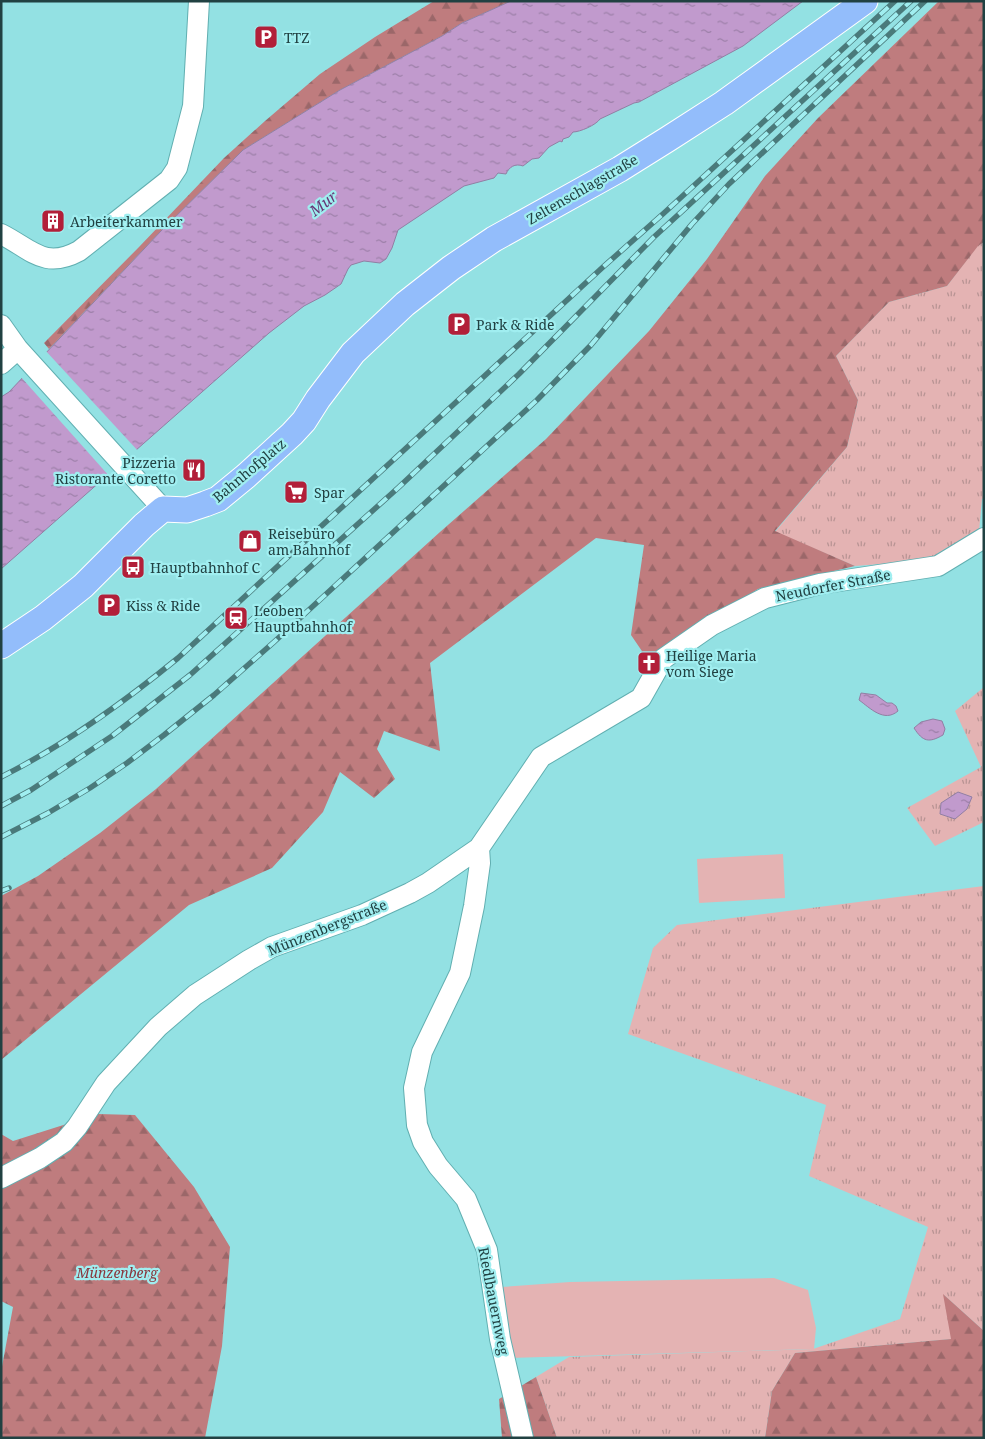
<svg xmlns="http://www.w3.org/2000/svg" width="985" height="1439" viewBox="0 0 985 1439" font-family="'Noto Serif',serif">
<defs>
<pattern id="grass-tufts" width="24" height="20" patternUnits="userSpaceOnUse" patternTransform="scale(1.25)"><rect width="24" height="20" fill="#e4b3b3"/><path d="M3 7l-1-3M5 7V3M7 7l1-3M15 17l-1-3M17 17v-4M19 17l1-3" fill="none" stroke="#b89393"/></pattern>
<pattern id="forest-firs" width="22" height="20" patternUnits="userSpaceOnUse" patternTransform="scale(1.25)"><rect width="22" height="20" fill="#bf7c7e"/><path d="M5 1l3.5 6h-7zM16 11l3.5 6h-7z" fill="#9b6769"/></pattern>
<pattern id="water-ripples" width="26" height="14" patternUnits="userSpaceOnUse" patternTransform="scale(1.25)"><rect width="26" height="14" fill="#c19acd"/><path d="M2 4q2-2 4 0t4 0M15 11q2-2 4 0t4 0" fill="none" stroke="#9c7fa8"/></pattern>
</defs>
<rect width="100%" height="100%" fill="#93e1e3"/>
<path fill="url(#grass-tufts)" d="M 984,242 L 984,498 L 982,499 L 979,532 L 933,560 L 855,566 L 775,532 L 847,447 L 858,400 L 836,356 L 889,302 L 947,286 L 978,245 Z
M 984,687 L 984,822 L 935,846 L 907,808 L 981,767 L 955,711 Z
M 984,886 L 984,1331 L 944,1295 L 952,1339 L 795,1353 L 772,1391 L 765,1438 L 557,1438 L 536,1377 L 569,1357 L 813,1349 L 900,1319 L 928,1227 L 809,1176 L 826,1105 L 628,1034 L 653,948 L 677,925 Z"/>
<path fill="url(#forest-firs)" d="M 434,1 L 511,1 L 462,23 L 442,36 L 340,90 L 243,150 L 161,231 L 49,349 L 44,343 L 139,247 L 224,158 L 265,121 L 320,74 L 375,37 Z
M 939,1 L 984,1 L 984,242 L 978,246 L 947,286 L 889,302 L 836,356 L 858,400 L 847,447 L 775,531 L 855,566 L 758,589 L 648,660 L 631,635 L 644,545 L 596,538 L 430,663 L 440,751 L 384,731 L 377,749 L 395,779 L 374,798 L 340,772 L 323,812 L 272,868 L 189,905 L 1,1060 L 1,896 L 38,876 L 100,833 L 156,789 L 440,532 L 546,439 L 649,331 L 707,259 L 765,176 L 818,118 Z
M 98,1114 L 135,1115 L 194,1187 L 230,1247 L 222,1346 L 205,1438 L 1,1438 L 1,1372 L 13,1307 L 1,1301 L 1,1134 L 13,1141 Z
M 943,1294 L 984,1331 L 984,1438 L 765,1438 L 772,1391 L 795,1353 L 951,1339 Z
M 536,1377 L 557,1438 L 502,1438 L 499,1399 Z"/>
<path fill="#e4b3b3" d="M 783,854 L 785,898 L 699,903 L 697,859 Z
M 774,1278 L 808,1290 L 816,1328 L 814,1349 L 509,1358 L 502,1287 L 570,1282 Z"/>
<path fill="url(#water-ripples)" stroke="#917fa3" d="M 511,1 L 803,1 L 743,46 L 639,102 L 634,103 L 600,119 C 596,125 580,132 573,132 L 569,137 L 563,139 L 562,142 L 560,141 L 549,147 L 539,158 L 532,159 L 523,166 C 515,163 509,167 506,174 L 498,173 L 494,178 L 464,186 L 398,230 L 392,248 L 386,259 L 380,263 L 364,261 L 351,265 L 348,269 L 341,284 L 325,295 L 304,306 L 269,333 L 1,569 L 1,397 L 9,392 L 161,231 L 243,150 L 340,90 L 442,36 L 462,23 Z
M 861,693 L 876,695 L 887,703 L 892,703 L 896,706 L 898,711 C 884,723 870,708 859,700 Z
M 933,719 L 942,721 L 945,729 L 943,735 C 929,743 923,742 914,728 L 921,722 Z
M 958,792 L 972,797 L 967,809 L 955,819 L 940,814 L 941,803 Z"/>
<path fill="#93e1e3" d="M 45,350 L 139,452 L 110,477 L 20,376 Z"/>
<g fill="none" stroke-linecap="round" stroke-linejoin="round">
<g stroke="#61afb1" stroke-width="22">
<path id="minor" d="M 1,234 C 31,249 44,270 79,251 L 169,180 L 177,168 L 193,106 L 199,1
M 1,325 L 18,349 L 163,509
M 1,364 L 18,349
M 479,848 L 480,863 L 474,906 L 460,973 L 422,1052 L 414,1088 L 417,1125 L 423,1142 L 438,1166 L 466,1199 L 487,1250 L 500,1339 L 523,1438
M 1,1178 L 40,1158 L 64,1142 L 77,1127 L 106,1083 L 158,1027 L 195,995 L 249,960 L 272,947 L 362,915 L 410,893 L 428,883 L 479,848 L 541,757 L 641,698 L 663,659 L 712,625 L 765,598 L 820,584 L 938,566 L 984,538"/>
</g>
<g stroke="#fff" stroke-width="27">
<path id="major" d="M 1,646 L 43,618 L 83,586 L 144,525 L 163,509 L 187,510 L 205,504 L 218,499 L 246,476 L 292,434 L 304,421 L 318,399 L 353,353 L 405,304 L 451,268 L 494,239 L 620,169 L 668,139 L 724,103 L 865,1"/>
</g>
<use href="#minor" stroke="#fff" stroke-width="20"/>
<use href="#major" stroke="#93bdfb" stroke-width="25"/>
<g stroke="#4a7a7b" stroke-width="5.5">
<path id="rail" d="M 1,777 C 65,745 123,703 178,658 L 603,267 L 664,213 L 895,1
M 1,806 L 31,790 L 112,736 L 190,675 L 399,487 L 519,374 L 654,237 L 911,1
M 1,837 L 48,813 L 90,788 L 127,763 L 164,735 L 214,695 L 274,642 L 537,400 L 591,345 L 692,224 L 729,184 L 925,1
M 1,891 L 9,888"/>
</g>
<use href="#rail" stroke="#a0eef0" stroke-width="4" stroke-dasharray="11" stroke-linecap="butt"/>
</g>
<defs>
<g id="parking-square" transform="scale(1.25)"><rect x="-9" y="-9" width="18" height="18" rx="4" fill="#b21f39" stroke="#a0eef0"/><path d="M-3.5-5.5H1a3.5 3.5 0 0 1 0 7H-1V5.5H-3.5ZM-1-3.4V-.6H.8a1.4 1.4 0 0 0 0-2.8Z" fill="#fff"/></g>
<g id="building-square" transform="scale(1.25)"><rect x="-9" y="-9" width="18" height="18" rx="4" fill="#b21f39" stroke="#a0eef0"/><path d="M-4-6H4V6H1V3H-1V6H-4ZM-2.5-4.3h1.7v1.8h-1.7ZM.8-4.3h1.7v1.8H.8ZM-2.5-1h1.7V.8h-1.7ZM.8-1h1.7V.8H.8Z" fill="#fff"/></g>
<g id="restaurant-square" transform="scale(1.25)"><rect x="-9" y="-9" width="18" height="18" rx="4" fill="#b21f39" stroke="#a0eef0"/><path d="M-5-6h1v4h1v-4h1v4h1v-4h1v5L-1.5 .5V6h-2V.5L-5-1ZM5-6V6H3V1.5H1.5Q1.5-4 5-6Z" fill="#fff"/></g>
<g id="supermarket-square" transform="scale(1.25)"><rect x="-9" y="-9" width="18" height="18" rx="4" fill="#b21f39" stroke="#a0eef0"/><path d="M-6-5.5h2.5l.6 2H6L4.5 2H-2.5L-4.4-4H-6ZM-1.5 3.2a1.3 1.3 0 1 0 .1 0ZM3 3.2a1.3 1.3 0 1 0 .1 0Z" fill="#fff"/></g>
<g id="shop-square" transform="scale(1.25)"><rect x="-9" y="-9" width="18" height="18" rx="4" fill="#b21f39" stroke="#a0eef0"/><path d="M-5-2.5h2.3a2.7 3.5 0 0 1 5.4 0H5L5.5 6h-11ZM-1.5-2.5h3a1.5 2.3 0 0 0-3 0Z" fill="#fff"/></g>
<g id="bus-square" transform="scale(1.25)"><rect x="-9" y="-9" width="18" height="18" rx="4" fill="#b21f39" stroke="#a0eef0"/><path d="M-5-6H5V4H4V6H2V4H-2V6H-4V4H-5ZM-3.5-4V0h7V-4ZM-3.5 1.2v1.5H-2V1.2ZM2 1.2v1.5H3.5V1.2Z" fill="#fff"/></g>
<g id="station-square" transform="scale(1.25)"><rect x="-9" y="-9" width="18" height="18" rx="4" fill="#b21f39" stroke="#a0eef0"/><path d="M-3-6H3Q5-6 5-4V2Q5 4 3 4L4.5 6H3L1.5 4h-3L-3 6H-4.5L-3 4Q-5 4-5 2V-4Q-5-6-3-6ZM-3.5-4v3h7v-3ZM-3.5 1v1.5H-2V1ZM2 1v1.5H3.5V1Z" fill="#fff"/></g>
<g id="church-square" transform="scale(1.25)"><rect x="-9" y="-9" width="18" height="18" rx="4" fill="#b21f39" stroke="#a0eef0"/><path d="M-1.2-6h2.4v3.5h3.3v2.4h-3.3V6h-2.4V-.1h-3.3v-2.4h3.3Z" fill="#fff"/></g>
</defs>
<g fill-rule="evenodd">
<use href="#parking-square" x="266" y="37"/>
<use href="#building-square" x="53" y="221"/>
<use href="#parking-square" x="459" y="324"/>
<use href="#restaurant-square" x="194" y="470"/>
<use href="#supermarket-square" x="296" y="492"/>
<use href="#shop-square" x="250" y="541"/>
<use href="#bus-square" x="133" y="567"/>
<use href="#parking-square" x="109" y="605"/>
<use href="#station-square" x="236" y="618"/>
<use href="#church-square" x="649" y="663"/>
</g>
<g text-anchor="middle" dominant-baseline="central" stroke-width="4.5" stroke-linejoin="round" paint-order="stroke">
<g font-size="14" fill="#214142" stroke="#a0eef0" text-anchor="start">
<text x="284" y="37">TTZ</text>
<text x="70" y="221">Arbeiterkammer</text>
<text x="476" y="324">Park &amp; Ride</text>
<text x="176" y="462" text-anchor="end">Pizzeria<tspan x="176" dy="16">Ristorante Coretto</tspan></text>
<text x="314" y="492">Spar</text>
<text x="268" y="533">Reisebüro<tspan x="268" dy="16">am Bahnhof</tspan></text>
<text x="150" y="567">Hauptbahnhof C</text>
<text x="126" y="605">Kiss &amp; Ride</text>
<text x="254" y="610">Leoben<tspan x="254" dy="16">Hauptbahnhof</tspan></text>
<text x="666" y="655">Heilige Maria<tspan x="666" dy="16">vom Siege</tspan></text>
</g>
<g font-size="14" fill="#214142" stroke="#a0eef0">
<text transform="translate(582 189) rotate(-30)">Zeltenschlagstraße</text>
<text transform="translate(249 470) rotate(-40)">Bahnhofplatz</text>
<text transform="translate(833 585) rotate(-11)">Neudorfer Straße</text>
<text transform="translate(327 927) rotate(-22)">Münzenbergstraße</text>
<text transform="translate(494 1301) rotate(79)">Riedlbauernweg</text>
</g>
<g font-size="14" font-style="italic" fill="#8a363d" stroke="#a0eef0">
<text x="117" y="1272">Münzenberg</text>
</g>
<g font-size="15" font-style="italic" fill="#673675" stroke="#a0eef0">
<text transform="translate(323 203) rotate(-38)">Mur</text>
</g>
</g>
<rect width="985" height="1439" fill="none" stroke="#214142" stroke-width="5"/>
</svg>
